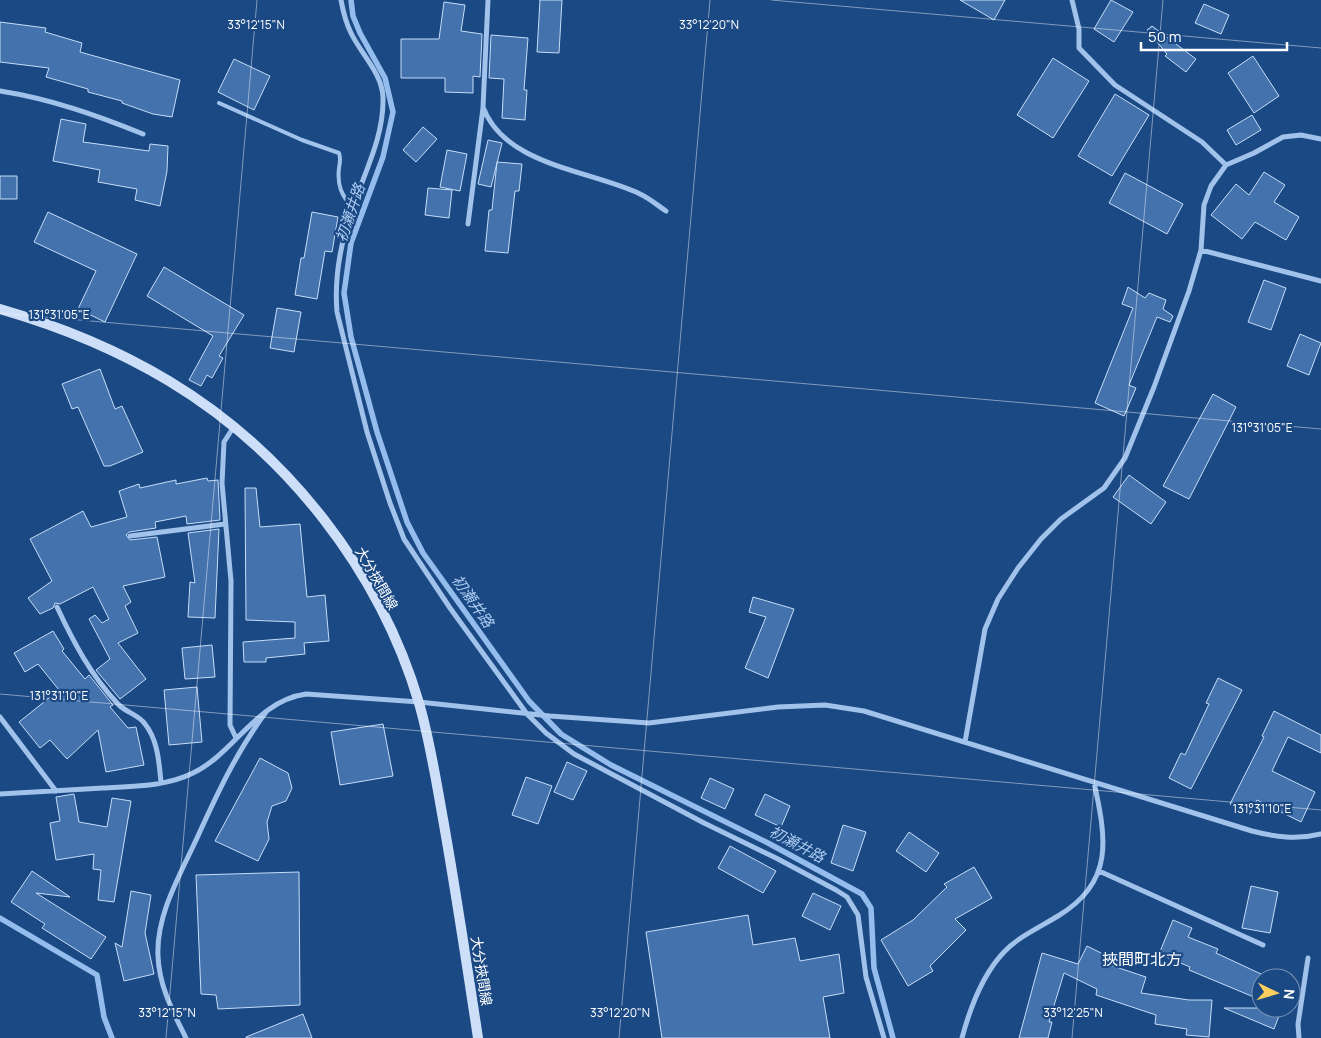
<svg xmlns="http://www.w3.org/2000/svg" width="1321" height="1038" viewBox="0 0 1321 1038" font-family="Manrope,'Noto Sans JP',sans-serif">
<rect width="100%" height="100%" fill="#1b4984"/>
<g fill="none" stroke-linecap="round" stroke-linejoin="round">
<path stroke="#94bded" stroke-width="5.5" d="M 351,0 L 353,16 L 360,33 L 385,78 L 393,112 L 383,157 L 351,243 L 344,293 L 351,337 L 377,432 L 407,522 L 423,553 L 529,701 L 561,734 L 611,765 L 768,843 L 862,894 L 871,908 L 874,968 L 893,1038
M 0,918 L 97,975 L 104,1017 L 112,1038"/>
</g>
<path fill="#4472ad" stroke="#c6ddf8" d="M 540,0 L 562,0 L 559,53 L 537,52 Z
M 960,0 L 1005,0 L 994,20 Z
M 1111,0 L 1133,12 L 1114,42 L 1094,29 Z
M 444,2 L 465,5 L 461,31 L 482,34 L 480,77 L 473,76 L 473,93 L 445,92 L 445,78 L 401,78 L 401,39 L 439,39 Z
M 1204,4 L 1229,15 L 1221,34 L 1195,23 Z
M 0,22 L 46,28 L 45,32 L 82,43 L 80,52 L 180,80 L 172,117 L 153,114 L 122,103 L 122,101 L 88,92 L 88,89 L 46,77 L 49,68 L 0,62 Z
M 1152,26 L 1196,59 L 1186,72 L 1165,56 L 1167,54 L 1147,30 Z
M 491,35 L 528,38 L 524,90 L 527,90 L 525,120 L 502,118 L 504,79 L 489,78 Z
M 1253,56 L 1279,96 L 1254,113 L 1228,73 Z
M 1053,58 L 1089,81 L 1053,138 L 1017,115 Z
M 234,59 L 270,76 L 254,110 L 218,92 Z
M 1115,94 L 1149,115 L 1112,176 L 1078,156 Z
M 1252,115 L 1261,130 L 1236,145 L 1227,130 Z
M 61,119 L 86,124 L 83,142 L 149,151 L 150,144 L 168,146 L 167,171 L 160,206 L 135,200 L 137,189 L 98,182 L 100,170 L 53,161 Z
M 423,127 L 437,139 L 416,162 L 403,150 Z
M 488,140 L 502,143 L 491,187 L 478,184 Z
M 447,150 L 467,154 L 460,191 L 440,187 Z
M 497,162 L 522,164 L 519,191 L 515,191 L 508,253 L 485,251 L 489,210 L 492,210 Z
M 1264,172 L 1285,185 L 1274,202 L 1299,217 L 1286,240 L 1255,222 L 1242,239 L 1211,215 L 1236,184 L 1249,195 Z
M 1125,173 L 1183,204 L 1167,234 L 1109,203 Z
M 0,176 L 17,176 L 17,199 L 0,199 Z
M 428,188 L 452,190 L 449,218 L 425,215 Z
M 48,212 L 137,254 L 105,322 L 78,309 L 96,271 L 34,242 Z
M 312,212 L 338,217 L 332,252 L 325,251 L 317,299 L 295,295 L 301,258 L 304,258 Z
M 164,267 L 244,315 L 219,356 L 223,358 L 212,378 L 207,375 L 201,386 L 189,380 L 213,336 L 147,296 Z
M 1264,280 L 1286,288 L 1271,330 L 1248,322 Z
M 1128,287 L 1145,298 L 1149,293 L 1166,300 L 1163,309 L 1173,316 L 1170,322 L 1157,317 L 1129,385 L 1136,388 L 1124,416 L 1095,403 L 1133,308 L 1122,304 Z
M 277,308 L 301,312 L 294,352 L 270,348 Z
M 1300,334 L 1321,343 L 1309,375 L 1287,366 Z
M 100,369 L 115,409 L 122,406 L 143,452 L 110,466 L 104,466 L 78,407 L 72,409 L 62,384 Z
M 1213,394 L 1236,407 L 1189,499 L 1163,486 Z
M 1129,475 L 1166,502 L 1151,524 L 1113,497 Z
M 207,478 L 208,481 L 218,480 L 220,520 L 187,524 L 186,516 L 155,522 L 156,528 L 129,532 L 126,535 L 130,540 L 157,537 L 165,577 L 123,586 L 131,602 L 125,606 L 138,633 L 118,643 L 146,679 L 120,699 L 96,670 L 110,659 L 89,619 L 95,615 L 102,623 L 109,619 L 93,587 L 60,604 L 55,603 L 53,608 L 40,614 L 28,598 L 52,581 L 30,539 L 83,511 L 91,527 L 127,517 L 119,491 L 139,484 L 140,488 L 176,480 L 176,484 Z
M 245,488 L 256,488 L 260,527 L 300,524 L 307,597 L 325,595 L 329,641 L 304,643 L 305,654 L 266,658 L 266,662 L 244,662 L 243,642 L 295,638 L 295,622 L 246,620 Z
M 219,529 L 215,618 L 188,617 L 190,582 L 195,583 L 188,533 Z
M 753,597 L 794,609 L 768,678 L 745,668 L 766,617 L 749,612 Z
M 53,631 L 64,649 L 62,651 L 85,679 L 89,675 L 113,705 L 110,707 L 128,728 L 136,727 L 144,765 L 106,772 L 98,730 L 67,759 L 50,740 L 40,748 L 19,722 L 59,690 L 38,664 L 25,672 L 14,653 Z
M 212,645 L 215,677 L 185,679 L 182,648 Z
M 1218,678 L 1242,690 L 1191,789 L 1169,778 L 1181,753 L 1185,755 L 1209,704 L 1206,703 Z
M 197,687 L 202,742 L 169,745 L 164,690 Z
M 1274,711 L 1321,735 L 1321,753 L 1288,737 L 1272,771 L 1315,792 L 1301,822 L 1257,800 L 1250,814 L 1230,804 L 1264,737 L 1262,736 Z
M 383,724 L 393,776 L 340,785 L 331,732 Z
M 260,758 L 288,773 L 292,788 L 286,801 L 272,806 L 267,822 L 269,839 L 258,861 L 215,841 Z
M 567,762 L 587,771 L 573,800 L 554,792 Z
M 526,777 L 552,786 L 538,824 L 512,815 Z
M 710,778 L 734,789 L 725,809 L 701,798 Z
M 74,794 L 79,822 L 107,827 L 112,798 L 131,801 L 114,902 L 98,900 L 101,870 L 93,869 L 94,854 L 56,860 L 50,823 L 60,821 L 56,797 Z
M 765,794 L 790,806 L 781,827 L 755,815 Z
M 843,825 L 866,832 L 853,871 L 831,863 Z
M 909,832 L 939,853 L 926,872 L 896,851 Z
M 730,846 L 776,871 L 763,893 L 718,868 Z
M 974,867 L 992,898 L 955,919 L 966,930 L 930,966 L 933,971 L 908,986 L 881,940 L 913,920 L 947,887 L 944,884 Z
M 32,871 L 70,897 L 36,893 L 106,937 L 91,959 L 42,928 L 45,924 L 11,902 Z
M 299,872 L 300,1005 L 218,1009 L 216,995 L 201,994 L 196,875 Z
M 1251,886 L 1278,892 L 1270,933 L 1242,928 Z
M 131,891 L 151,895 L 145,933 L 154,974 L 124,981 L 115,943 L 122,947 Z
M 813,893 L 841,906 L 830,930 L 802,916 Z
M 748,915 L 753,945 L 795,938 L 800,961 L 839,954 L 844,993 L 823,997 L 830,1038 L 662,1038 L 646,932 Z
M 1173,920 L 1192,928 L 1188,937 L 1218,949 L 1216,953 L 1261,974 L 1261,1000 L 1189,970 L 1190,967 L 1159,954 Z
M 1087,946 L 1113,959 L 1110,965 L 1146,977 L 1141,993 L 1189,1000 L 1212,1000 L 1209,1037 L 1186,1035 L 1187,1029 L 1155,1024 L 1156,1015 L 1096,995 L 1097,989 L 1064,973 L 1049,1022 L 1052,1022 L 1048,1038 L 1019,1038 L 1042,953 L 1078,964 Z
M 1224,1008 L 1282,1008 L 1274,1029 Z
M 303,1014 L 312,1038 L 246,1038 L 246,1037 Z"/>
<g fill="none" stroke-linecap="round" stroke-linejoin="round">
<path stroke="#a1c2eb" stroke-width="4" d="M 219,103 L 302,140 L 339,153 C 341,158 340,163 339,168 C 337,185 341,195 353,208"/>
<path stroke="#a1c2eb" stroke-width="5" d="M 341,0 C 343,11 346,23 351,33 C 361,54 382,73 383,97 C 384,137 365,171 353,207 C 341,241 334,277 337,312 L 367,432 L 390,503 L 404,539 L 450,608 L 527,714 L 546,733 L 574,754 L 704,823 L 776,858 L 836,890 L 847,897 L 858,915 L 866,977 L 884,1038
M 488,0 L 483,107 C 505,166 590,170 640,194 C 649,198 657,205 666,211
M 1072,0 L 1079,29 L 1079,48 L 1115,85 L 1202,142 L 1226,165
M 0,91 C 51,99 96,115 143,134
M 468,224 L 483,108
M 1201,250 L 1321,281
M 233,428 L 224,442 L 222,483 L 231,581 L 230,725 L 236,738
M 130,536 L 225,524
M 57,607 C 73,641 91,676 118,704 C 125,712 139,715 145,724 C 158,740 159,763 161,782
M 0,717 L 56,791
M 965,742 L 985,629 L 998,599 L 1018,568 L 1041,539 L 1061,519 L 1104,488 L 1125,458 L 1154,387 L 1189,291 L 1201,250 L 1204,205 L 1211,186 L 1226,165 L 1254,153 L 1283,137 L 1301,135 L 1321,139
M 0,794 C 34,792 68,790 103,788 C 132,786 165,787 193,773 C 235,753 256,701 306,694 L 419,702 L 550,716 L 649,723 L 778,707 L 825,705 L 864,711 L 1252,831 C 1275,837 1297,840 1321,834
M 1099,871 L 1263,945
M 186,1038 C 173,1012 159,986 158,956 C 156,915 180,875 197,838 C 217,794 237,751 266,712
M 962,1038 C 970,1008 982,975 1004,952 C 1018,937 1040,927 1058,916 C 1115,882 1106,838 1094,782
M 1299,1038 L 1298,1024 L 1308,958"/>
<path stroke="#cddff8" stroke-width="10" d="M 0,309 C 59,326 116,349 169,381 C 287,452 380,571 419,703 C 430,741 436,780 443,819 C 456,892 467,965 478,1038"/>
</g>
<path fill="none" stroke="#fff" stroke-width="1" stroke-opacity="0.45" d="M 771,0 L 1321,48M 0,313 L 1321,429M 0,694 L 1321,810M 166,1038 L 257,0M 619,1038 L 710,0M 1072,1038 L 1163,0"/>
<g text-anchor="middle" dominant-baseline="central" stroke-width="4.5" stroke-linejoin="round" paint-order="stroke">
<g font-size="14" fill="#fff" stroke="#1b4984">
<text transform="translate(377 578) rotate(60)">大分挾間線</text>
<text transform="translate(482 971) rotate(81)">大分挾間線</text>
</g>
<g font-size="15" font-style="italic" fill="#acccf2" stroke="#1b4984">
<text transform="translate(350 213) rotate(-71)">初瀬井路</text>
<text transform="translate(473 601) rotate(55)">初瀬井路</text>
<text transform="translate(797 844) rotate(28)">初瀬井路</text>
</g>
<g font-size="16" fill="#fff" stroke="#1b4984">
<text x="1142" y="959">挾間町北方</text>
</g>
</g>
<g font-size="12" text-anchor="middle" fill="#fff" stroke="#1b4984" stroke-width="4.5" stroke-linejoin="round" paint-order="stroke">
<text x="256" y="29">33°12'15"N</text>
<text x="709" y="29">33°12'20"N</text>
<text x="59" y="319">131°31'05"E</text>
<text x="1262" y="432">131°31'05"E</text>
<text x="59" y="700">131°31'10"E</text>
<text x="1262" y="813">131°31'10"E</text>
<text x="167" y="1017">33°12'15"N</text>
<text x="620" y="1017">33°12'20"N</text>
<text x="1073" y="1017">33°12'25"N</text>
</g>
<g transform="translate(1276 993) rotate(95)"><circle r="24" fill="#1b4984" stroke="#7692b5"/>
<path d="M0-4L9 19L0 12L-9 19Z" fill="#fcce5d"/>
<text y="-8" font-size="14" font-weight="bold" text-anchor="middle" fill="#ffffff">N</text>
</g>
<path d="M1141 42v8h146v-8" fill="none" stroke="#ffffff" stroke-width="2.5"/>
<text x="1148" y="42" font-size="15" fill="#ffffff" stroke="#1b4984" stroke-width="4" paint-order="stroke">50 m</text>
</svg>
